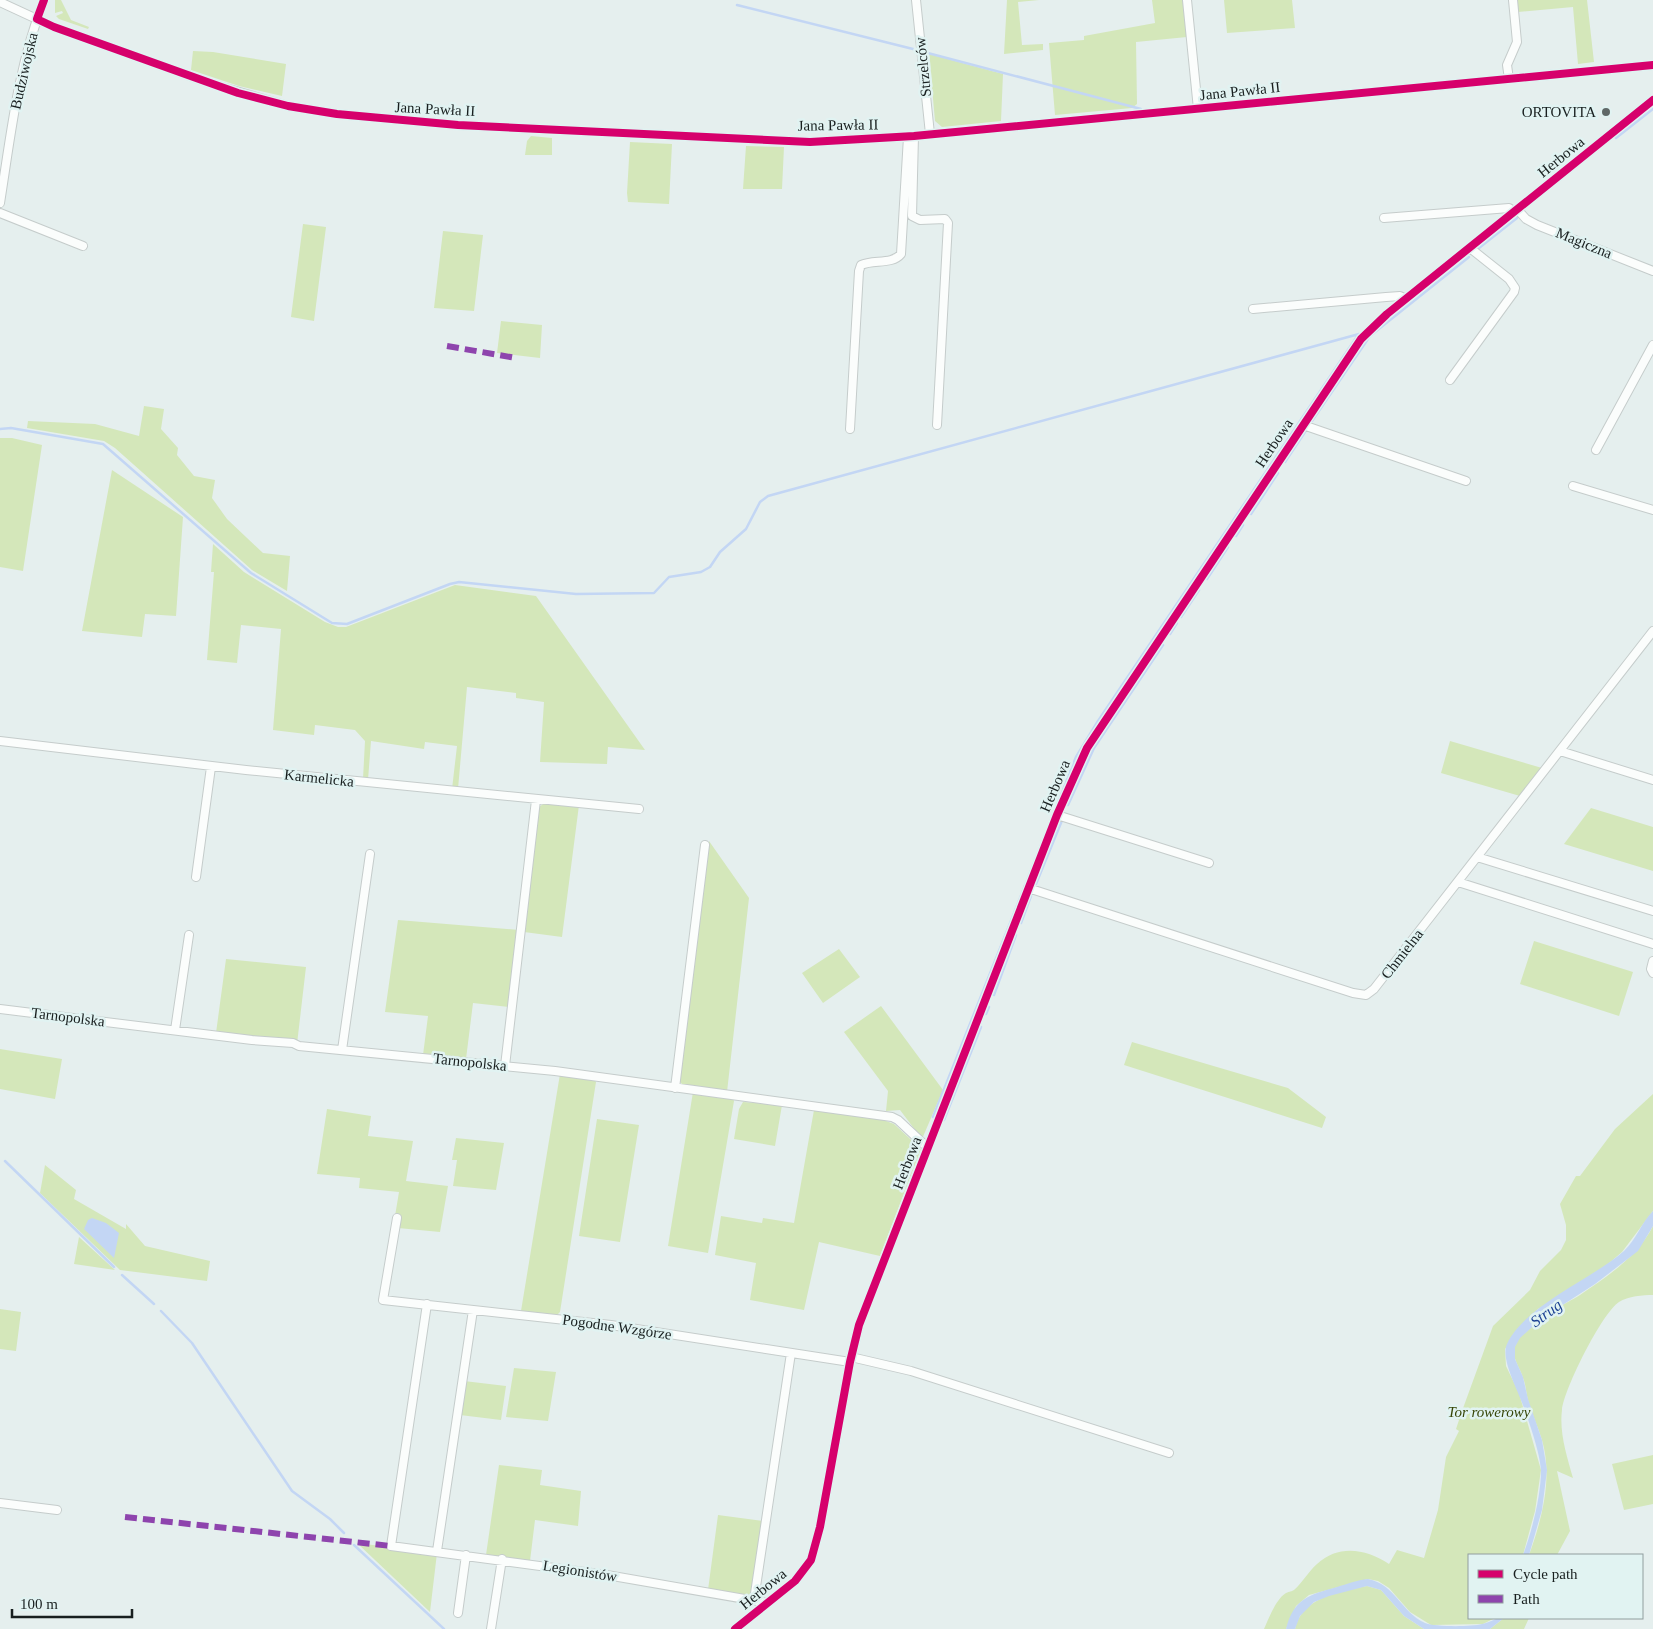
<svg xmlns="http://www.w3.org/2000/svg" width="1653" height="1629" viewBox="0 0 1653 1629" font-family="Georgia,serif">
<rect width="100%" height="100%" fill="#e5efee"/>
<path fill="#d4e7ba" d="M 55,0 L 61,0 L 71,20 L 89,27 L 88,29 L 59,19 L 56,16 L 63,13 L 62,11 L 55,13 Z
M 1007,0 L 1039,0 L 1018,2 L 1022,45 L 1043,44 L 1043,50 L 1004,54 Z
M 1152,0 L 1184,0 L 1187,37 L 1136,42 L 1137,104 L 1132,108 L 1055,115 L 1049,43 L 1084,40 L 1084,36 L 1155,23 Z
M 1224,0 L 1292,0 L 1295,28 L 1227,33 Z
M 1517,0 L 1587,0 L 1594,62 L 1578,64 L 1573,7 L 1518,12 Z
M 193,51 L 213,52 L 286,64 L 282,96 L 239,86 L 191,70 Z
M 929,54 L 1003,74 L 1001,121 L 942,127 L 935,121 Z
M 531,136 L 552,138 L 552,155 L 525,155 L 527,141 Z
M 630,142 L 672,144 L 669,204 L 628,202 L 627,193 Z
M 746,146 L 784,147 L 782,189 L 743,189 Z
M 303,224 L 326,227 L 314,321 L 291,317 Z
M 443,231 L 483,235 L 474,311 L 434,308 Z
M 501,321 L 542,325 L 540,358 L 497,353 Z
M 144,406 L 164,409 L 161,429 L 178,448 L 177,455 L 194,476 L 215,480 L 212,498 L 227,519 L 263,553 L 290,556 L 287,591 L 252,570 L 115,448 L 104,441 L 27,428 L 28,421 L 95,424 L 139,436 Z
M 0,438 L 12,438 L 42,445 L 23,571 L 0,567 Z
M 112,470 L 183,517 L 176,616 L 145,614 L 142,637 L 82,631 Z
M 213,544 L 244,572 L 325,622 L 338,627 L 346,627 L 455,585 L 536,596 L 645,750 L 608,747 L 607,764 L 540,762 L 544,702 L 516,698 L 516,693 L 467,687 L 458,789 L 452,789 L 457,746 L 425,742 L 424,749 L 371,741 L 368,780 L 363,779 L 365,741 L 355,730 L 315,725 L 314,735 L 273,730 L 281,629 L 241,625 L 237,663 L 207,660 L 214,572 L 211,572 Z
M 1450,741 L 1542,768 L 1520,796 L 1441,773 Z
M 546,802 L 579,805 L 562,937 L 524,932 L 539,807 Z
M 1591,808 L 1653,827 L 1653,871 L 1564,844 Z
M 709,841 L 749,898 L 727,1092 L 684,1086 L 680,1082 Z
M 398,920 L 519,930 L 509,1007 L 473,1003 L 466,1059 L 423,1055 L 428,1016 L 385,1012 Z
M 1534,941 L 1633,972 L 1619,1016 L 1520,984 Z
M 839,949 L 860,977 L 823,1003 L 802,973 Z
M 226,959 L 306,967 L 297,1044 L 216,1033 Z
M 881,1006 L 943,1090 L 922,1139 L 900,1110 L 886,1111 L 888,1091 L 844,1032 Z
M 1132,1042 L 1288,1088 L 1326,1117 L 1322,1128 L 1124,1065 Z
M 0,1049 L 62,1059 L 55,1099 L 0,1089 Z
M 560,1074 L 593,1078 L 596,1082 L 560,1312 L 556,1316 L 521,1311 Z
M 693,1092 L 733,1098 L 734,1101 L 708,1253 L 668,1246 Z
M 1653,1094 L 1653,1211 L 1622,1252 L 1601,1270 L 1538,1309 L 1520,1327 L 1505,1349 L 1506,1366 L 1519,1393 L 1541,1470 L 1535,1511 L 1523,1555 L 1469,1555 L 1469,1618 L 1495,1618 L 1483,1624 L 1431,1625 L 1410,1612 L 1389,1588 L 1378,1581 L 1368,1579 L 1309,1595 L 1296,1606 L 1286,1629 L 1264,1629 C 1269,1618 1276,1599 1286,1593 C 1290,1591 1291,1592 1294,1590 C 1302,1583 1309,1571 1317,1564 C 1339,1544 1366,1549 1389,1564 L 1397,1550 L 1424,1558 L 1438,1510 L 1446,1457 L 1459,1431 L 1456,1429 L 1459,1420 L 1455,1419 L 1458,1410 L 1462,1411 L 1493,1326 L 1530,1290 L 1540,1271 L 1561,1250 L 1566,1240 L 1566,1225 L 1560,1204 L 1576,1176 L 1580,1176 L 1615,1129 Z
M 743,1102 L 782,1105 L 775,1146 L 734,1139 L 739,1109 Z
M 327,1109 L 371,1116 L 368,1136 L 413,1141 L 406,1181 L 448,1186 L 440,1232 L 398,1228 L 395,1216 L 399,1192 L 359,1188 L 360,1178 L 317,1174 Z
M 814,1110 L 878,1118 L 894,1124 L 921,1149 L 880,1256 L 819,1242 L 804,1310 L 750,1300 L 756,1263 L 715,1255 L 721,1216 L 762,1223 L 763,1218 L 794,1223 Z
M 597,1119 L 639,1125 L 620,1242 L 579,1236 Z
M 456,1138 L 504,1143 L 496,1190 L 453,1186 L 457,1160 L 452,1160 Z
M 45,1165 L 76,1190 L 74,1199 L 126,1229 L 126,1224 L 145,1246 L 210,1261 L 207,1281 L 120,1270 L 40,1193 Z
M 1653,1226 L 1653,1295 C 1643,1295 1628,1296 1619,1302 C 1602,1313 1564,1389 1562,1410 C 1559,1432 1567,1457 1573,1478 L 1557,1471 L 1570,1531 L 1557,1555 L 1529,1555 C 1542,1519 1553,1478 1542,1440 C 1538,1427 1532,1414 1528,1400 C 1526,1393 1526,1385 1523,1378 C 1520,1367 1511,1358 1515,1346 C 1522,1324 1562,1306 1580,1295 C 1609,1275 1637,1257 1653,1226 Z
M 79,1237 L 115,1270 L 74,1264 Z
M 0,1309 L 21,1312 L 16,1351 L 0,1349 Z
M 514,1368 L 556,1372 L 548,1421 L 506,1417 Z
M 464,1381 L 506,1386 L 501,1420 L 460,1415 Z
M 1653,1455 L 1653,1504 L 1624,1510 L 1612,1464 Z
M 499,1465 L 542,1470 L 540,1485 L 581,1491 L 578,1526 L 535,1520 L 530,1561 L 486,1555 Z
M 718,1515 L 763,1521 L 752,1597 L 708,1590 Z
M 357,1543 L 437,1553 L 430,1612 Z
M 1367,1586 L 1381,1590 L 1404,1616 L 1424,1629 L 1295,1629 C 1301,1598 1340,1591 1367,1586 Z
M 1504,1618 L 1529,1618 L 1524,1629 L 1490,1629 Z"/>
<path fill="#c3d6f4" d="M 1653,1211 L 1653,1226 L 1638,1251 L 1595,1284 L 1541,1319 L 1520,1338 L 1515,1347 L 1515,1359 L 1523,1377 L 1528,1399 L 1542,1440 L 1547,1470 L 1542,1510 L 1529,1555 L 1523,1555 C 1532,1531 1541,1496 1541,1470 C 1540,1453 1530,1425 1524,1408 C 1519,1392 1500,1359 1507,1344 C 1524,1306 1592,1279 1624,1251 C 1636,1240 1641,1223 1653,1211 Z
M 92,1218 L 106,1223 L 119,1233 L 114,1258 L 84,1229 L 88,1220 Z
M 1368,1579 C 1395,1584 1401,1612 1425,1623 C 1435,1627 1471,1627 1482,1624 C 1491,1622 1495,1618 1504,1618 L 1490,1629 L 1424,1629 L 1404,1616 L 1381,1590 L 1367,1586 L 1329,1596 L 1314,1602 L 1300,1616 L 1295,1629 L 1286,1629 C 1294,1598 1309,1595 1337,1587 C 1347,1584 1357,1580 1368,1579 Z"/>
<g fill="none" stroke-linecap="round" stroke-linejoin="round">
<path stroke="#c3d6f4" stroke-width="2.5" d="M 737,5 L 917,50
M 924,52 L 1141,109
M 1616,138 L 1653,109
M 1479,248 L 1517,218
M 1312,421 L 1370,336 L 1469,257
M 0,429 L 11,428 L 103,444 L 251,573 L 332,623 L 347,624 L 450,584 L 459,582 L 576,594 L 654,593 L 669,577 L 701,572 L 710,567 L 720,552 L 746,529 L 760,502 L 768,496 L 1359,334
M 1285,462 L 1305,432
M 1251,514 L 1278,473
M 1236,536 L 1243,525
M 1207,579 L 1228,547
M 1181,617 L 1199,590
M 1170,634 L 1177,623
M 1068,805 L 1094,748 L 1163,645
M 1036,884 L 1063,818
M 1021,923 L 1031,896
M 994,995 L 1016,935
M 986,1014 L 989,1007
M 933,1117 L 1076,757 L 1098,721 L 1358,335
M 944,1120 L 981,1027
M 5,1161 L 114,1267
M 122,1275 L 154,1304
M 161,1311 L 192,1343 L 292,1491 L 330,1519 L 344,1533
M 354,1545 L 444,1629"/>
<g stroke="#c5cccb" stroke-width="10">
<path id="minor" d="M 916,0 L 930,134
M 1187,0 L 1198,109
M 0,2 L 54,27 L 215,85 L 288,106 L 337,114 L 458,125 L 810,142 L 914,136 L 1653,65
M 1509,79 L 1507,65 L 1517,42 L 1513,0
M 914,136 L 912,216 L 920,220 L 945,219 L 948,223 L 937,425
M 0,203 C 11,134 18,66 44,0
M 1518,210 L 1526,219 L 1537,225 L 1653,271
M 0,213 L 83,246
M 1384,218 L 1509,208 L 1515,212
M 1253,309 L 1386,297 L 1400,296 L 1406,299
M 1450,380 L 1514,292 L 1515,288 L 1509,279 L 1470,248
M 1303,425 L 1466,481
M 850,429 L 859,271 L 861,265 C 873,259 892,265 901,254 L 908,137
M 1596,450 L 1653,345
M 1573,486 L 1653,510
M 0,741 L 246,770 L 639,809
M 1560,751 L 1653,780
M 1057,815 L 1209,863
M 1477,857 L 1653,911
M 196,877 L 211,767
M 1458,882 L 1653,944
M 1028,888 L 1353,993 L 1366,995 L 1374,989 L 1653,631
M 1653,961 L 1651,969 L 1653,973
M 0,1009 L 252,1040 L 293,1043 L 299,1046 L 555,1071 L 892,1117 L 898,1120 L 928,1148
M 175,1030 L 189,935
M 342,1050 L 370,854
M 505,1066 L 536,800
M 675,1088 L 705,845
M 397,1218 L 383,1300 L 611,1325 L 850,1362
M 427,1304 L 391,1546 L 607,1575 L 768,1603
M 851,1357 L 911,1371 L 1169,1453
M 0,1503 L 57,1510
M 437,1551 L 473,1310
M 754,1600 L 791,1353
M 458,1613 L 466,1555
M 491,1629 L 502,1559
M 735,1629 L 795,1581 L 811,1560 L 820,1527 L 850,1362 L 859,1325 L 1057,815 L 1087,748 L 1361,339 L 1387,314 L 1653,100"/>
</g>
<use href="#minor" stroke="#fbfdfc" stroke-width="8"/>
<path stroke="#8e44ad" stroke-width="6" stroke-dasharray="12 6" stroke-linecap="butt" d="M 447,346 L 516,358
M 125,1517 L 391,1546"/>
<g stroke="#e1f3f2" stroke-width="11">
<path id="cycleway" d="M 44,0 L 37,19 L 54,27 L 238,93 L 288,106 L 337,114 L 458,125 L 810,142 L 914,136 L 1653,65
M 735,1629 L 795,1581 L 811,1560 L 820,1527 L 850,1362 L 859,1325 L 1057,815 L 1087,748 L 1361,339 L 1387,314 L 1653,100"/>
</g>
<use href="#cycleway" stroke="#d6006c" stroke-width="8"/>
</g>
<circle fill="#606867" stroke="#e1f3f2" stroke-width="2" cx="1606" cy="112" r="5"/>
<g text-anchor="middle" dominant-baseline="central" stroke-width="5" stroke-linejoin="round" paint-order="stroke">
<g font-size="15" fill="#181f1f" stroke="#e1f3f2">
<text transform="translate(923 67) rotate(-96)">Strzelców</text>
<text transform="translate(24 71) rotate(-77)">Budziwojska</text>
<text transform="translate(1240 91) rotate(-6)">Jana Pawła II</text>
<text transform="translate(435 109) rotate(3)">Jana Pawła II</text>
<text transform="translate(838 125) rotate(-1)">Jana Pawła II</text>
<text transform="translate(1561 157) rotate(-39)">Herbowa</text>
<text transform="translate(1584 243) rotate(22)">Magiczna</text>
<text transform="translate(1274 443) rotate(-56)">Herbowa</text>
<text transform="translate(319 778) rotate(6)">Karmelicka</text>
<text transform="translate(1055 786) rotate(-67)">Herbowa</text>
<text transform="translate(1402 954) rotate(-52)">Chmielna</text>
<text transform="translate(68 1017) rotate(7)">Tarnopolska</text>
<text transform="translate(470 1062) rotate(6)">Tarnopolska</text>
<text transform="translate(907 1163) rotate(-69)">Herbowa</text>
<text transform="translate(617 1327) rotate(8)">Pogodne Wzgórze</text>
<text transform="translate(580 1571) rotate(9)">Legionistów</text>
<text transform="translate(763 1589) rotate(-39)">Herbowa</text>
</g>
<g font-size="15" fill="#181f1f" stroke="#e1f3f2" text-anchor="end">
<text x="1596" y="112">ORTOVITA</text>
</g>
<g font-size="15" font-style="italic" fill="#364506" stroke="#e1f3f2">
<text x="1489" y="1412">Tor rowerowy</text>
</g>
<g font-size="16" font-style="italic" fill="#1d4294" stroke="#e1f3f2">
<text transform="translate(1546 1313) rotate(-36)">Strug</text>
</g>
</g>
<rect x="1468" y="1554" width="175" height="65" fill="#e1f3f2" stroke="#919e9e"/>
<rect x="1478" y="1570" width="25" height="8" fill="#d6006c" stroke="#919e9e"/>
<text x="1513" y="1579" font-size="15" fill="#181f1f">Cycle path</text>
<rect x="1478" y="1595" width="25" height="8" fill="#8e44ad" stroke="#919e9e"/>
<text x="1513" y="1604" font-size="15" fill="#181f1f">Path</text>
<path d="M12 1609v8h120v-8" fill="none" stroke="#181f1f" stroke-width="2.5"/>
<text x="20" y="1609" font-size="15" fill="#181f1f" stroke="#e1f3f2" stroke-width="4" paint-order="stroke">100 m</text>
</svg>
